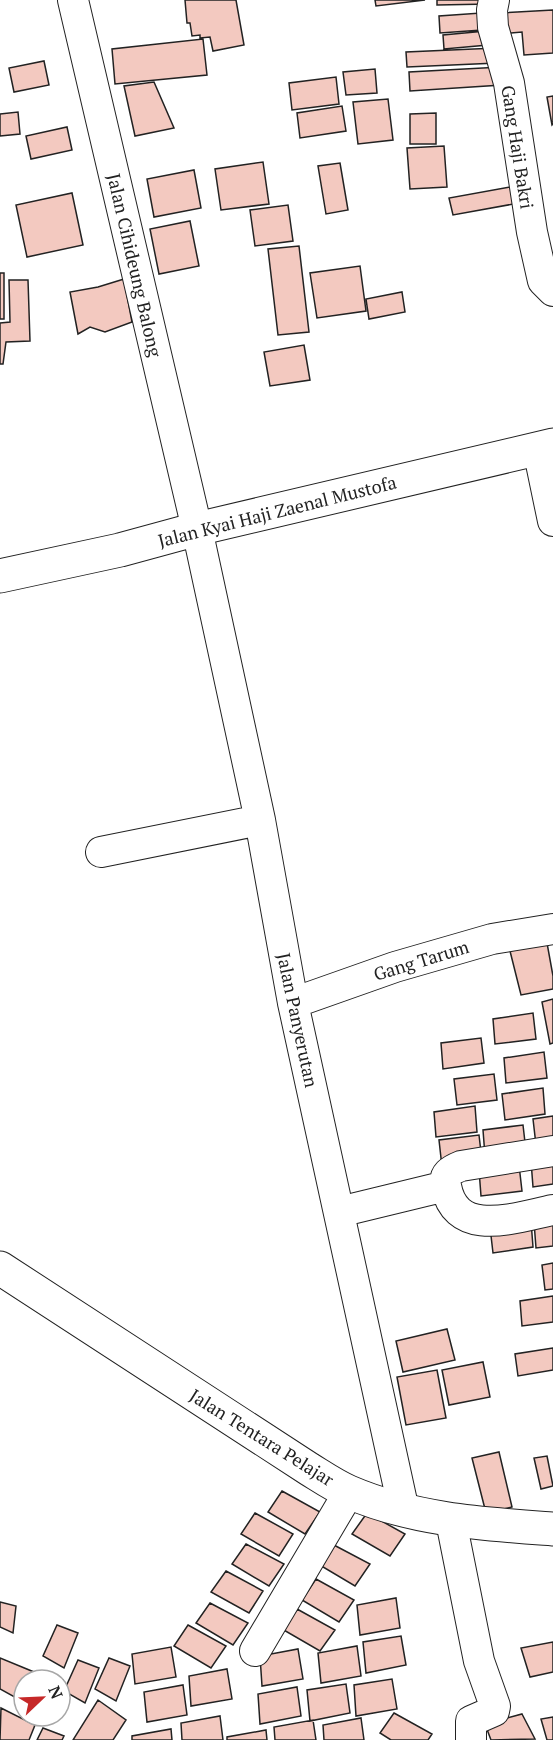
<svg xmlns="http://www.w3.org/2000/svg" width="553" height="1740" viewBox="0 0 553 1740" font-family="'PT Serif',serif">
<rect width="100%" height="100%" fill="#fff"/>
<path fill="#f3c9c0" stroke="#222" stroke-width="1.5" d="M 185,0 L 236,0 L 244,45 L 213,51 L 210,37 L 200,38 L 200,35 L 192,36 L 190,23 L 187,23 Z
M 375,0 L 425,0 L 376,6 Z
M 437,0 L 490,0 L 490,4 L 437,5 Z
M 553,10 L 553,53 L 524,55 L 522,32 L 501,34 L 500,13 Z
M 481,13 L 482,30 L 440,33 L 439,16 Z
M 486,31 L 488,45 L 444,49 L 443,35 Z
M 203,39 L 207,75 L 115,84 L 112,49 Z
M 496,48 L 497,63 L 407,67 L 406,52 Z
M 44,61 L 49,85 L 14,92 L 9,68 Z
M 501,67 L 502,85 L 410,91 L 409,72 Z
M 375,69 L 377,93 L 346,95 L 343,72 Z
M 336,77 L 339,104 L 292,110 L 289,83 Z
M 154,82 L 174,128 L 135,136 L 124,86 Z
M 553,96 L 553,124 L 552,125 L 547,97 Z
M 388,99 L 393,140 L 358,144 L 353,102 Z
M 342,106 L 346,131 L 300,138 L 297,113 Z
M 18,112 L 20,134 L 0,136 L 0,114 Z
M 436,113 L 436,144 L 410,144 L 410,114 Z
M 67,127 L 72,150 L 31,159 L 26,136 Z
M 444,146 L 447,187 L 410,189 L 407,148 Z
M 263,162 L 269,204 L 221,210 L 215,169 Z
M 340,163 L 348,210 L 326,214 L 318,166 Z
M 194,170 L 201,208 L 154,217 L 147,179 Z
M 516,186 L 519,203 L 453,215 L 449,198 Z
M 72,193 L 83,245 L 27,257 L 16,205 Z
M 288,205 L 293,241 L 255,246 L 250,210 Z
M 190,221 L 199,266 L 159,274 L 150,229 Z
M 299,246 L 309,332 L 278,335 L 268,249 Z
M 360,266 L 366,311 L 317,318 L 310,273 Z
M 0,273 L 4,273 L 4,319 L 0,319 Z
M 124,279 L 132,322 L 105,332 L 90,327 L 78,334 L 70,292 L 98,287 Z
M 9,280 L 28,280 L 30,341 L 6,342 L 3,364 L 0,364 L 0,323 L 10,322 Z
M 402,292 L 405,312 L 369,319 L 366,299 Z
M 304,345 L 310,380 L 270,386 L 264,352 Z
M 547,943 L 553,976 L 553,989 L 521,995 L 510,951 Z
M 553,999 L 553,1043 L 550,1044 L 542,1002 Z
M 533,1013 L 536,1039 L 495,1044 L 493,1019 Z
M 481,1038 L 484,1063 L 443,1069 L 441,1043 Z
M 544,1052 L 547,1078 L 506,1083 L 504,1058 Z
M 494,1074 L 497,1100 L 457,1105 L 454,1079 Z
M 543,1088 L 545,1114 L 505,1120 L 502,1094 Z
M 475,1106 L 477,1132 L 436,1137 L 434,1112 Z
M 553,1116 L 553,1142 L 536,1145 L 533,1119 Z
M 523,1125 L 526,1151 L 485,1156 L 483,1130 Z
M 479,1135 L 482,1161 L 442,1167 L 439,1140 Z
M 553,1158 L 553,1184 L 533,1187 L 531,1161 Z
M 519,1165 L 522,1191 L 481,1196 L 479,1170 Z
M 553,1219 L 553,1246 L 536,1248 L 534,1222 Z
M 531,1221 L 533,1247 L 493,1253 L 490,1227 Z
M 553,1263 L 553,1289 L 545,1290 L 542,1265 Z
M 553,1296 L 553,1322 L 522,1326 L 520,1301 Z
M 447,1329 L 455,1360 L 403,1372 L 396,1341 Z
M 553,1348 L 553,1370 L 518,1376 L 515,1354 Z
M 483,1362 L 490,1397 L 449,1405 L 442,1370 Z
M 437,1370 L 446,1418 L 406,1425 L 397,1377 Z
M 499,1452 L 512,1507 L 486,1513 L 472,1458 Z
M 547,1456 L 553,1486 L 541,1489 L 534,1458 Z
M 282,1491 L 320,1512 L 305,1534 L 268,1512 Z
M 255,1513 L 293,1534 L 279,1556 L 241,1534 Z
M 367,1513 L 405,1534 L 390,1556 L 352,1534 Z
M 246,1544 L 284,1564 L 269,1586 L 232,1564 Z
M 332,1544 L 370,1564 L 355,1586 L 318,1564 Z
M 226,1571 L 263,1591 L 249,1613 L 211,1592 Z
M 316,1579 L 354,1600 L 339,1622 L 302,1600 Z
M 396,1598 L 400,1628 L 360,1635 L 357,1605 Z
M 0,1602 L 16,1606 L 13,1633 L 0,1627 Z
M 210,1603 L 248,1623 L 233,1645 L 196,1623 Z
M 297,1609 L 335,1630 L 320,1651 L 282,1629 Z
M 57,1625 L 78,1633 L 64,1668 L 43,1656 Z
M 188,1625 L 226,1646 L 211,1668 L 174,1646 Z
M 401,1636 L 406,1665 L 366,1673 L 363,1642 Z
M 553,1642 L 553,1672 L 530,1677 L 521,1648 Z
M 357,1646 L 361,1676 L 321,1683 L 318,1653 Z
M 171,1647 L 176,1677 L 135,1684 L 132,1654 Z
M 298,1649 L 303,1679 L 262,1686 L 260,1656 Z
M 0,1658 L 34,1672 L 30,1680 L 24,1680 L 24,1692 L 20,1700 L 0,1689 Z
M 109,1658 L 130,1666 L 116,1701 L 95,1689 Z
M 78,1660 L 99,1668 L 85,1703 L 64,1691 Z
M 227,1669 L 232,1699 L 191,1706 L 189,1676 Z
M 42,1672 L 63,1680 L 60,1687 L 60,1680 L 38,1680 Z
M 392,1679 L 397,1709 L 356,1716 L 354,1685 Z
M 346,1684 L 350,1713 L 310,1721 L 307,1690 Z
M 183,1685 L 187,1715 L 147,1722 L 144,1692 Z
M 297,1687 L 301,1716 L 260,1724 L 258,1694 Z
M 98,1700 L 126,1720 L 113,1740 L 73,1740 Z
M 1,1708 L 35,1725 L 29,1740 L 0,1740 Z
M 394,1713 L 432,1734 L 428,1740 L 391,1740 L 380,1733 Z
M 522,1714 L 535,1739 L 491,1740 L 485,1724 Z
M 220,1716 L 223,1740 L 182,1740 L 181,1723 Z
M 553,1717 L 553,1740 L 547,1740 L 541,1719 Z
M 361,1718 L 364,1740 L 324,1740 L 323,1725 Z
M 313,1720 L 316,1740 L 275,1740 L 274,1727 Z
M 43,1728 L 64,1736 L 62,1740 L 37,1740 Z
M 171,1729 L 172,1740 L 132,1740 L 132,1736 Z
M 266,1730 L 267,1740 L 227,1740 L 227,1737 Z"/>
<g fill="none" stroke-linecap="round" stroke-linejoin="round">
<g stroke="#222" stroke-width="32">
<path id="minor" d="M 73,0 L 197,529 L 260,820 L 293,1003 L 404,1511
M 494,0 L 492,10 L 493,27 L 509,83 L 532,232 L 543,281 L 553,291
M 538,449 L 553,521
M 101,852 L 260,820
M 293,1003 L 395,967 L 492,939 L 553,929
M 553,1151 L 461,1166 C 451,1170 443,1174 446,1186 C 456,1240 517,1217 553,1210
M 339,1212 L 446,1186
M 451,1521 L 479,1661 L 495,1706 L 494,1711 L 471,1721 L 471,1740
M 255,1651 L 349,1492"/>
</g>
<g stroke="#222" stroke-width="35">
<path id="major" d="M 0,576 L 120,550 L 197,529 L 553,445
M 0,1268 L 309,1469 C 322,1477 335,1486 349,1492 C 414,1520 484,1524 553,1529"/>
</g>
<use href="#minor" stroke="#fff" stroke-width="30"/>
<use href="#major" stroke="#fff" stroke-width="33"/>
</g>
<g text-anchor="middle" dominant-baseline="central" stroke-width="4.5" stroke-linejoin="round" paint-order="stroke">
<g font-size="18" fill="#222" stroke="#fff">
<text transform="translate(518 147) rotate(81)">Gang Haji Bakri</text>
<text transform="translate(135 265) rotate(77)">Jalan Cihideung Balong</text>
<text transform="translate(277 511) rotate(-14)">Jalan Kyai Haji Zaenal Mustofa</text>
<text transform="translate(421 960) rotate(-17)">Gang Tarum</text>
<text transform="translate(298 1020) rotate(78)">Jalan Panyerutan</text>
<text transform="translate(262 1437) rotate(32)">Jalan Tentara Pelajar</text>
</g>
</g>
<g transform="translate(42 1698) rotate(67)"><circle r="28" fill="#ffffff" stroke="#a7a7a7" stroke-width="1.5"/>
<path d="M0-4.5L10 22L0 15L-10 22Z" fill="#c62828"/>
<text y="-9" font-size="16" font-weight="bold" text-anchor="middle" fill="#222222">N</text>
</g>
</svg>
